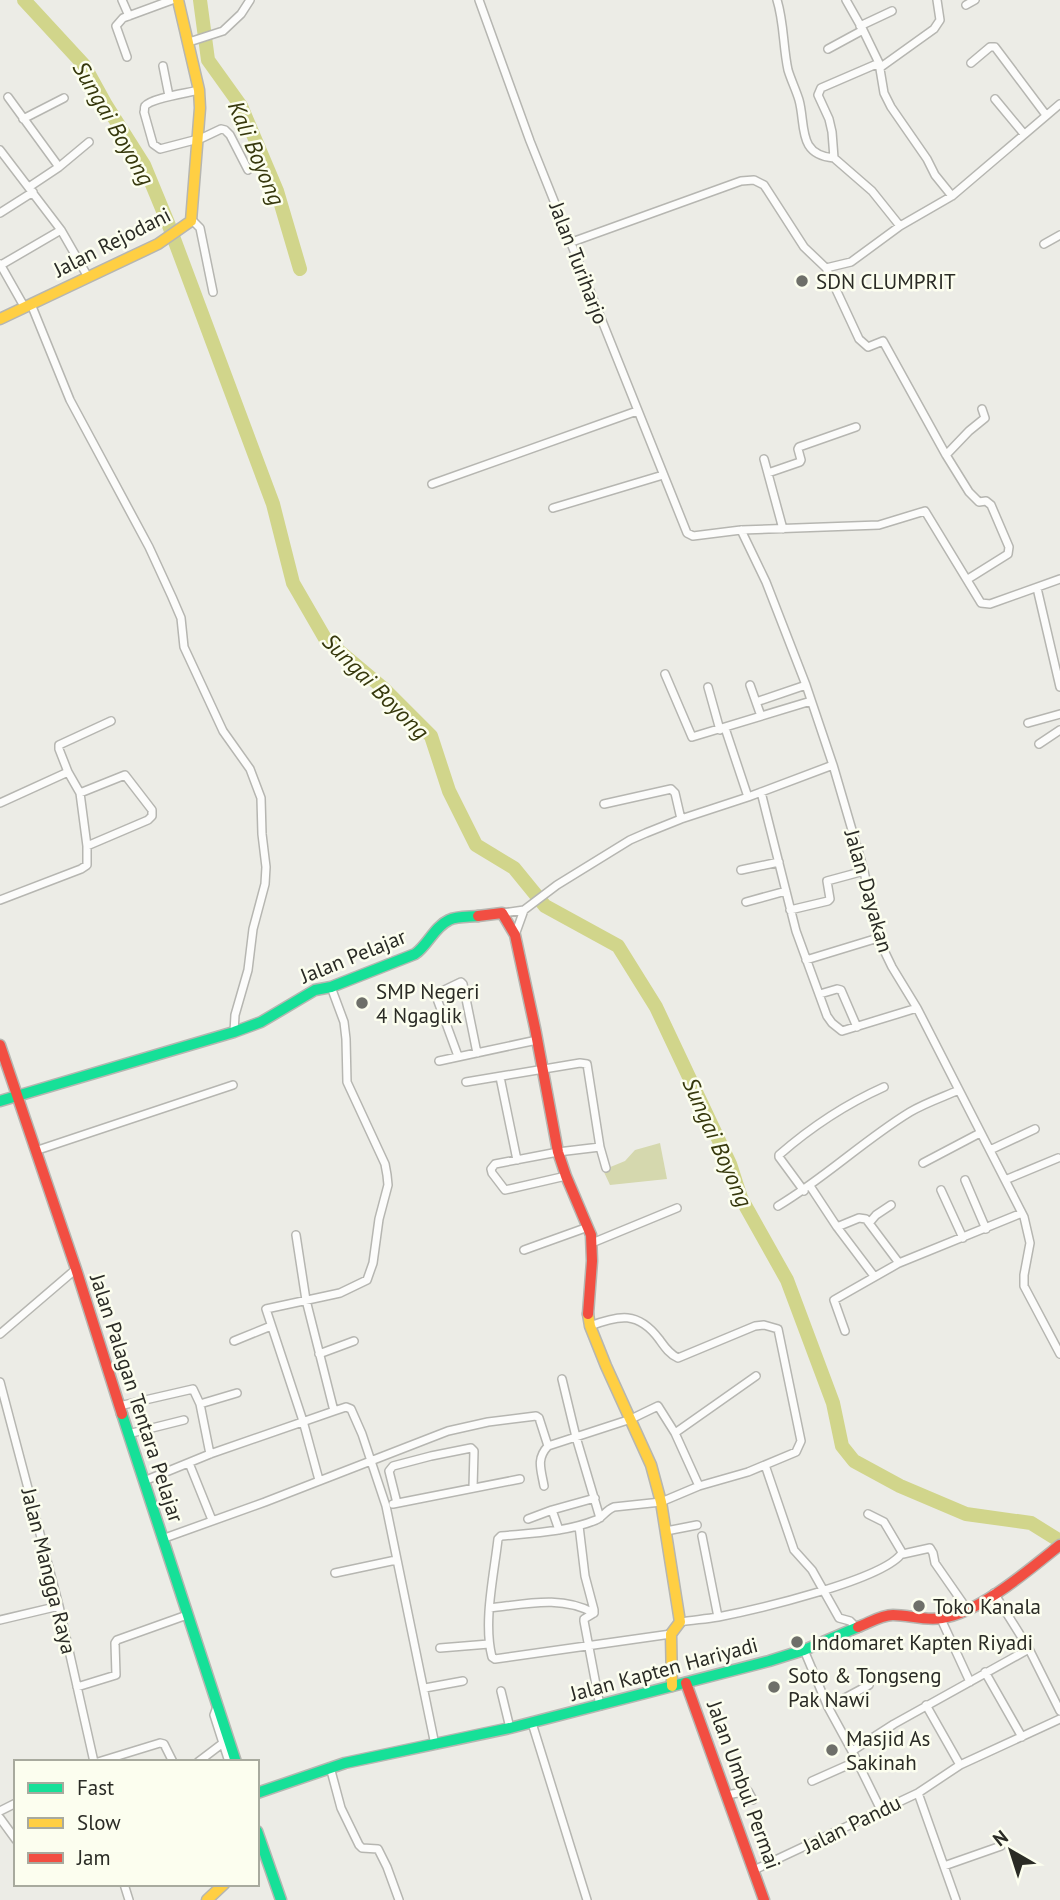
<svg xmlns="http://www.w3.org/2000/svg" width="1060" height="1900" viewBox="0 0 1060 1900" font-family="'PT Sans',sans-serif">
<rect width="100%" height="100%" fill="#ecece6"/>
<path fill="#d5d8ae" d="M 660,1143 L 667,1179 L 610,1185 L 603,1170 L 625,1161 L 635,1150 Z"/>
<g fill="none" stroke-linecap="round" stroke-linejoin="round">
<path stroke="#d1d58b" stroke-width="14" d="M 24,0 L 84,65 L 106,105 L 144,165 L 168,223 L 273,504 L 293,583 L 326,640 L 383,688 L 431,736 L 449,791 L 476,845 L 514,868 L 545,906 L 618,946 L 656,1007 L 730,1164 L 741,1198 L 787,1280 L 833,1403 L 842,1446 L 854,1461 L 900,1486 L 966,1514 L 1031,1523 L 1060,1541
M 200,0 L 208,60 L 241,106 L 277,191 L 300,269"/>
<g stroke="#b6b6b1" stroke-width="10">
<path id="street" d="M 122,0 L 129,16
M 479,0 L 530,141 L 687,533 L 693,536 L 741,530 L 879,525 L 925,511 L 981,603 L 990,604 L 1060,579
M 777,0 C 784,22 783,47 788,70 C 791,80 796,90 799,100 C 806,125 797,155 834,158
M 846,0 L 863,30 L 879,63 L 884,93 L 891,107 L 927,159 L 935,175 L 952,196
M 966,5 L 975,0
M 860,26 L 892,11
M 189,42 L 223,31 L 241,14 L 250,0
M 828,49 L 863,30
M 127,57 L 116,26 L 123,18 L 172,0
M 879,63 L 821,88 L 818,95 L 829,119 L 832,132 L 834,158 L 872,191 L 900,226
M 971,63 L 990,47 L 995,47 L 1046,115
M 163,66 L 169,96
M 881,67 L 934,29 L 940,20 L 937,0
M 199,90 C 188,93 151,98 145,106 C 144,108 145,110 144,112 L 153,144 L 160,149 L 202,138 L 221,129 L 225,130 L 230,135 L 248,170
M 8,97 L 59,167
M 995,99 L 1024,134
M 23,119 L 64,98
M 0,150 L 61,230 L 88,277
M 29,187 L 59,167 L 89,142
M 0,213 L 33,192
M 191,219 L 200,228 L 213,292
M 572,242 L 741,181 L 754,180 L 764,185 L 804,247 L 826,268 L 859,339 L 868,347 L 883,341 L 946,455 L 969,492 L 979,502 L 986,501 L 991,505 L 1009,547 L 1008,554 L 968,579
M 1044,244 L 1060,235
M 0,264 L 25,308
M 1,265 L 61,230
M 826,268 L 851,262 L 900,226 L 952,196 L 1060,104
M 31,304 L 70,400 L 149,547 L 172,597 L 181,618 L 184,647 L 223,731 L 250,769 L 261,798 L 262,834 L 266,867 L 265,884 L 253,929 L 248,970 L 235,1015 L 234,1032
M 946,455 L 969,431 L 985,418 L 982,409
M 764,459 L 783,529
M 768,473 L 800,462 L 801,460 L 798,449 L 799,447 L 856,427
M 432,484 L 637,411
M 553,508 L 663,475
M 741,530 L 766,582 L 806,685 L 833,765 L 864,871 L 878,938 L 892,967 L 917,1008 L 1024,1217 L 1030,1243 L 1024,1275 L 1024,1286 L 1060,1354
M 1037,588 L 1060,687
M 665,674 L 692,737 L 811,701
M 750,685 L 761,716
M 708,687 L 720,730
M 756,702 L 806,685
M 1028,723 L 1060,714
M 725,728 L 748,797
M 1039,744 L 1060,730
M 68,772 L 59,749 L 59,745 L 111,721
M 761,792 L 796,931 L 827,1016 L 832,1023 L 842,1031 L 917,1008
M 80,793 L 125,775 L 152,810 L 152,816 L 148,820 L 87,846
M 0,803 L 68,772 L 80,793 L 87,846 L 87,865 L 81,869 L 0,900
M 604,804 L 671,789 L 675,793 L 681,819
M 741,870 L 779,862
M 746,902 L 786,891
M 790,910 L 828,901 L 830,899 L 827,881 L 864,871
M 502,913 L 524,910 L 557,885 L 630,840 L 646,833 L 681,819 L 748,797 L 833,765
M 515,935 L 524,910
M 806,960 L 878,938
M 820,994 L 837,989 L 841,990 L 857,1027
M 458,1056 L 436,996 L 438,993 L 461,982 L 463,984 L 477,1053
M 439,1061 L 537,1040
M 500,1077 L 517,1160
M 466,1082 L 580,1063 L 587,1064 L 600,1147 L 606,1168
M 990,1150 L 1035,1129
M 35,1151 L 233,1085
M 923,1163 L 980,1133
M 566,1176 L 505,1190 L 492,1173 L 491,1169 L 495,1164 L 558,1152 L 600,1147
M 965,1180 L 986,1229
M 1005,1180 L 1058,1158
M 810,1186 L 837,1227 L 874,1276
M 941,1190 L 963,1238
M 804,1191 L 779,1157 L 779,1155 C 811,1127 846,1104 884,1087
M 778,1206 C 825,1178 864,1140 910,1112 C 925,1103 943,1097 959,1090
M 870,1222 L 876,1215 L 891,1205
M 837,1227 L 859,1218 L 866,1219 L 899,1263
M 296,1235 L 306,1300 L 334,1411 L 346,1407 L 351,1409 L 362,1434 L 386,1506 L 435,1745
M 592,1243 L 677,1208
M 524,1250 L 588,1227
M 590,1326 C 619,1315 638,1311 659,1339 C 664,1346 669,1354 678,1358 L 755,1326 L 764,1325 L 778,1329 L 801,1441 L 796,1452 L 748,1472 L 699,1486 L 661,1502 L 614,1507 C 606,1510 603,1517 596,1520 C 566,1532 533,1533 501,1536 L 498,1539 C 494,1575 483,1622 492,1657 L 495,1659 L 671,1634
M 845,1331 L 834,1300 L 899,1263 L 1022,1213
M 0,1334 L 76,1269
M 234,1341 L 271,1326
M 319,1354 L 354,1341
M 562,1379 L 576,1437 L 600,1518
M 0,1382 L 59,1606 L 94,1762
M 200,1404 L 237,1393
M 119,1406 L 193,1389 L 200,1404 L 210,1454
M 675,1433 L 756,1376
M 128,1434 L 184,1420
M 189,1463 L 212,1520
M 765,1465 L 794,1550 L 812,1570 L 839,1618 L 850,1621 L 857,1628
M 319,1480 L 303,1421 L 266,1309 L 340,1293 L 367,1280 L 373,1263 L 379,1219 L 388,1185 L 387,1175 L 385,1164 L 347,1082 L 346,1039 L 344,1022 L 331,987
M 144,1481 L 210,1454 L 334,1411
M 544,1486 C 541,1469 536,1459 548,1446
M 397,1503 L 389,1471 L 393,1466 L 431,1456 L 471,1448 L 474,1451 L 473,1488
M 393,1504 L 520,1479
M 552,1510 L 559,1530
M 868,1514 L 884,1522 L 903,1554 L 930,1548 L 933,1553 L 935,1563 L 967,1609
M 528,1519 L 552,1510 L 595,1498
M 579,1526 L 585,1576 L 594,1610 L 594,1613 L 584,1619 L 584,1621 L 600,1706
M 666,1531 L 697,1525
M 702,1536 L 718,1617
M 162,1539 L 265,1502 L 448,1431 L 488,1422 L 536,1416 L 539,1418 L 548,1446 L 631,1419 L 658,1406 L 675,1433 L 699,1486
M 335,1573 L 396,1560
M 994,1593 L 1029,1649 L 1060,1711
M 490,1608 C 526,1604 561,1595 594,1613
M 941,1619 L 970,1682
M 0,1620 L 59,1606
M 680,1622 C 693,1620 706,1619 718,1617 C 754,1610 884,1580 902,1553
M 440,1648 L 489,1644
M 804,1650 L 828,1707 L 852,1751 L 894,1724 L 1029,1649
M 985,1672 L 1022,1737
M 77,1687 L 116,1675 L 115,1643 L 117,1640 L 187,1615
M 425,1688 L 463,1681
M 501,1691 L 510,1728
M 926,1705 L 960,1765
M 217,1707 L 214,1715 L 229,1762
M 828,1707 L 869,1685
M 532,1723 L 587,1900
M 852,1751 L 881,1810
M 98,1762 L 160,1743 L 164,1744 L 173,1762
M 198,1762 L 223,1743
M 330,1767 L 341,1808 L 359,1845 L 362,1848 L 378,1849 L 387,1867 L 399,1900
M 812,1781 L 857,1761
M 918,1793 L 956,1900
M 727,1795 L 748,1791 L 753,1800
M 0,1811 L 16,1803
M 0,1818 L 16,1840
M 944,1866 L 1001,1846
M 754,1870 L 918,1793 L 960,1765 L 1060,1719
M 124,1884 L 129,1900"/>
</g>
<g stroke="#b6b6b1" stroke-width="13">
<path id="fast" d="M 0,1101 L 234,1032 L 261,1022 L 315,990 L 331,987 L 415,954 C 428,945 434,927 449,920 C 457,916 469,917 478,916
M 122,1414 L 236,1762
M 257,1793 L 345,1763 L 510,1728 L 769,1661 L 804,1650 L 858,1627
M 257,1831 L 281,1900"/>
</g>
<g stroke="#b6b6b1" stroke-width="13">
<path id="slow" d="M 0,319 L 158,244 L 191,221 L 200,108 L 199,90 L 178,0
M 588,1314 L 590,1326 L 606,1366 L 651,1465 L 661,1502 L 680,1622 L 671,1634 L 672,1686
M 207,1900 L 224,1884"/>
</g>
<g stroke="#b6b6b1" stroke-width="13">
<path id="jam" d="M 478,916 L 502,913 L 515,935 L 535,1028 L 558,1152 L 566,1176 L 591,1235 L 592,1261 L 588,1314
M 0,1045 L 76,1269 L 122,1414
M 858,1627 C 869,1623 881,1615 893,1615 C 909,1615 925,1621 942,1618 C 979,1613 1030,1569 1060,1545
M 686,1683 L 764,1900"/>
</g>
<use href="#street" stroke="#fcfcfb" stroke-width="7"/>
<use href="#fast" stroke="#16e098" stroke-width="10"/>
<use href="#slow" stroke="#ffcf43" stroke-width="10"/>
<use href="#jam" stroke="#f24e42" stroke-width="10"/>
</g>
<g fill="#6e6f69" stroke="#fcfeef" stroke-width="2.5">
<circle cx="802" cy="281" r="7"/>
<circle cx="362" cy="1003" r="7"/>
<circle cx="919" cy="1606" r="7"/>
<circle cx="797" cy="1642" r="7"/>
<circle cx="774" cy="1687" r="7"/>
<circle cx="832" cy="1750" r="7"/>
</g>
<g text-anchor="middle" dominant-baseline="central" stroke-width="5" stroke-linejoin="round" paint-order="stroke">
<g font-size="21" fill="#2a2b25" stroke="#fcfeef">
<text transform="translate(112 242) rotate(-27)">Jalan Rejodani</text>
<text transform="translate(579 263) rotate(69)">Jalan Turiharjo</text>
<text transform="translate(869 891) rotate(74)">Jalan Dayakan</text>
<text transform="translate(353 956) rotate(-22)">Jalan Pelajar</text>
<text transform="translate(137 1398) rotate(72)">Jalan Palagan Tentara Pelajar</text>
<text transform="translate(49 1571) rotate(76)">Jalan Mangga Raya</text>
<text transform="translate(664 1669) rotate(-15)">Jalan Kapten Hariyadi</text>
<text transform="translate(744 1785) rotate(70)">Jalan Umbul Permai</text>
<text transform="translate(852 1824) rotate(-26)">Jalan Pandu</text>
</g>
<g font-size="21" fill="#2a2b25" stroke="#fcfeef" text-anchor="start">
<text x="816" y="281">SDN CLUMPRIT</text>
<text x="376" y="991">SMP Negeri<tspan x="376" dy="24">4 Ngaglik</tspan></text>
<text x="933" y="1606">Toko Kanala</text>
<text x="811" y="1642">Indomaret Kapten Riyadi</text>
<text x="788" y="1675">Soto &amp; Tongseng<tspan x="788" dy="24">Pak Nawi</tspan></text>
<text x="846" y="1738">Masjid As<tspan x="846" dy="24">Sakinah</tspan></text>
</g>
<g font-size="23" font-style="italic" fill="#36380c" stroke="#fcfeef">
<text transform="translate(114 123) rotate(60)">Sungai Boyong</text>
<text transform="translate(257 153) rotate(67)">Kali Boyong</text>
<text transform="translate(376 686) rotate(45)">Sungai Boyong</text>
<text transform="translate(718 1142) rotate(66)">Sungai Boyong</text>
</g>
</g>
<rect x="14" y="1760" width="245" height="126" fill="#fcfeef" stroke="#a8aa9e" stroke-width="2"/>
<rect x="28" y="1783" width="35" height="10" fill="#16e098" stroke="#a8aa9e" stroke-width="2"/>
<text x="77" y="1795" font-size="21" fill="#2a2b25">Fast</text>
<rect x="28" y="1818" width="35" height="10" fill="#ffcf43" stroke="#a8aa9e" stroke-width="2"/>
<text x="77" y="1830" font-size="21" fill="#2a2b25">Slow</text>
<rect x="28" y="1853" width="35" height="10" fill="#f24e42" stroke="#a8aa9e" stroke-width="2"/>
<text x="77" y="1865" font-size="21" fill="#2a2b25">Jam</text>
<g transform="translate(1011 1851) rotate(321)" stroke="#fcfeef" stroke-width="5" paint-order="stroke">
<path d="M0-5L12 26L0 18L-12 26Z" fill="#2a2b25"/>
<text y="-10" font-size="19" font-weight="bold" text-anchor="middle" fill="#2a2b25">N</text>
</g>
</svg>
